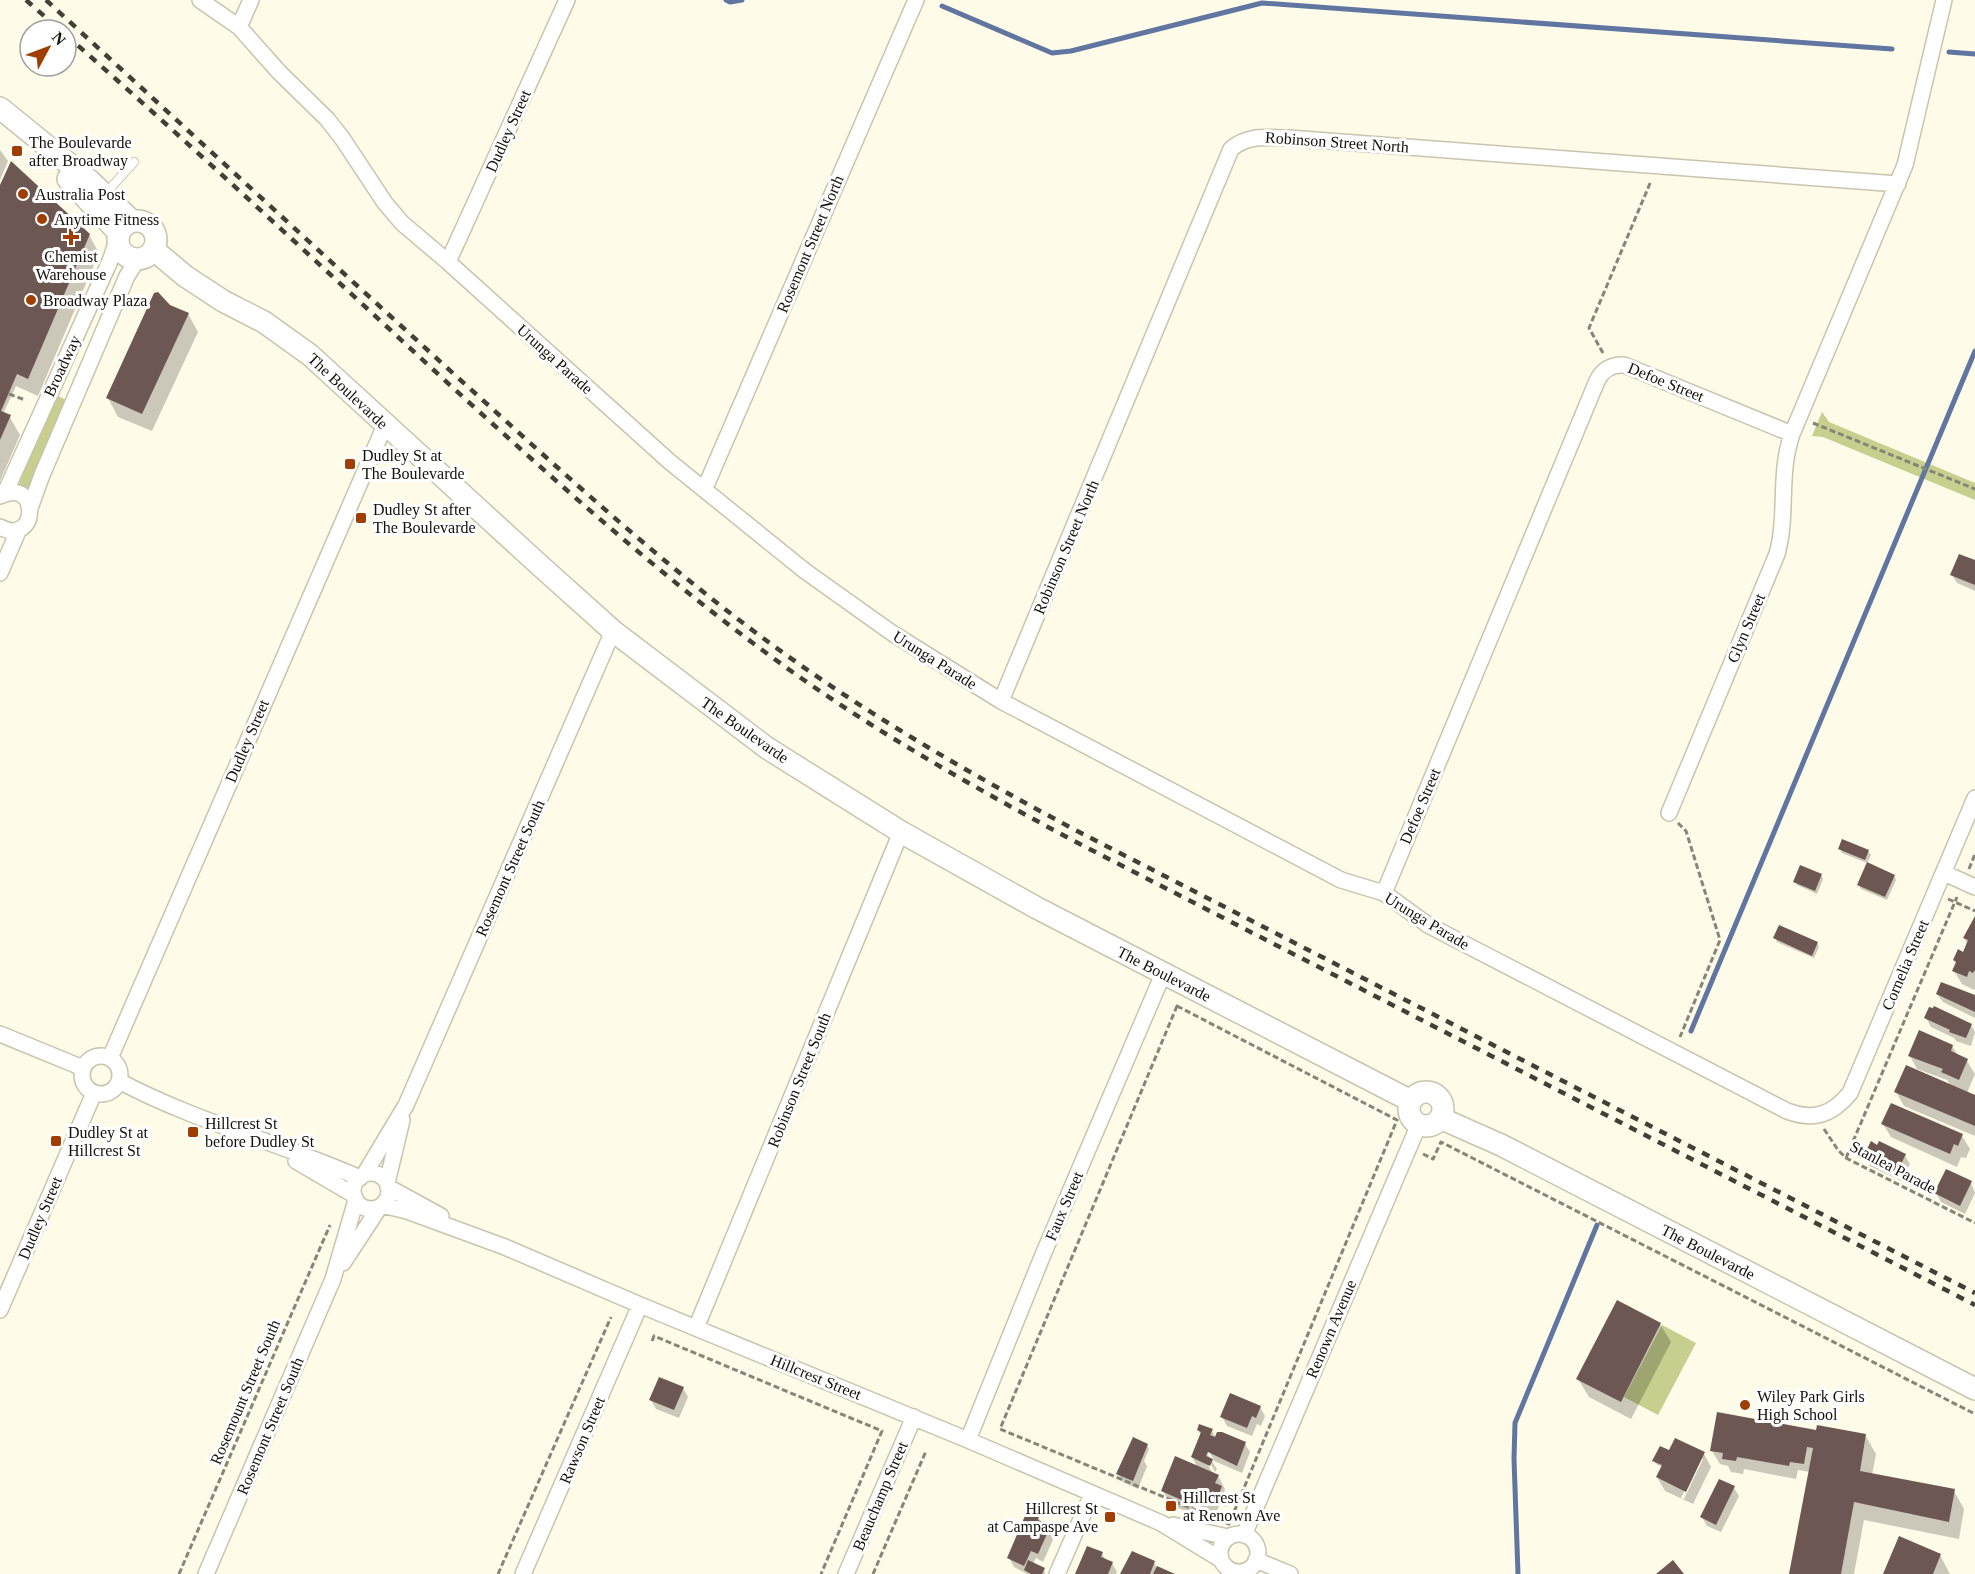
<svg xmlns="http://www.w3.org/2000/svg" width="1975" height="1574" viewBox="0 0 1975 1574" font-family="'Times New Roman',serif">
<rect width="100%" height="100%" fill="#fefbe9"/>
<path fill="#c6cf8d" d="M 56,395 L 68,401 L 28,493 L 19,485 L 25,464 Z
M 1822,412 L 1829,422 L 1975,483 L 1975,500 L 1823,437 L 1812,436 Z
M 1662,1325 L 1696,1343 L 1658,1415 L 1624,1397 Z"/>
<path fill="#0003" fill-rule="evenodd" d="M 0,150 L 8,161 L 0,180 Z
M 0,189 L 89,235 L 99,253 L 38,396 L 16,386 L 3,414 L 9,416 L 20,435 L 0,481 Z
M 170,306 L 188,314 L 198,332 L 152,431 L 118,417 L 108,398 Z
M 1975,562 L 1975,591 L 1957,583 L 1952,575 Z
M 1840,849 L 1868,851 L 1871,855 L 1867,863 L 1842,853 Z
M 1821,875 L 1823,879 L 1817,894 L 1797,885 L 1795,882 Z
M 1894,876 L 1896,880 L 1887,900 L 1861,889 L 1859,885 Z
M 1975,920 L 1975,989 L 1974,990 L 1962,984 L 1954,971 L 1957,964 L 1955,960 L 1964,954 L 1968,944 L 1964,938 Z
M 1775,938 L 1817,943 L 1819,947 L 1814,958 L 1777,942 Z
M 1937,994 L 1975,998 L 1975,1018 L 1943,1002 Z
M 1926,1018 L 1971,1025 L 1975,1032 L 1971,1046 L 1956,1041 L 1954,1038 L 1931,1027 Z
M 1952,1046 L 1959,1057 L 1967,1061 L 1975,1074 L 1967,1093 L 1975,1096 L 1975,1136 L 1904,1106 L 1896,1092 L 1951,1086 L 1947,1080 L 1917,1069 L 1910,1056 Z
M 1883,1124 L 1962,1136 L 1970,1149 L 1966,1158 L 1961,1157 L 1957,1167 L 1891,1137 Z
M 1905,1156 L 1910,1164 L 1901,1181 L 1870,1166 L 1865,1157 Z
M 1971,1183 L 1975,1193 L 1965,1214 L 1941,1202 L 1936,1193 Z
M 1660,1324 L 1671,1342 L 1631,1419 L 1589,1397 L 1578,1379 Z
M 683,1388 L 688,1397 L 679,1418 L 656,1409 L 651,1400 Z
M 1260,1407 L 1265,1416 L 1261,1426 L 1257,1424 L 1252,1436 L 1227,1426 L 1222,1417 Z
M 1198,1430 L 1212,1431 L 1216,1438 L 1245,1444 L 1250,1452 L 1242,1473 L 1212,1460 L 1214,1460 L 1205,1445 L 1203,1447 L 1217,1469 L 1215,1472 L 1208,1458 L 1205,1460 L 1213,1474 L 1218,1476 L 1225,1489 L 1224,1493 L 1229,1500 L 1226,1507 L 1220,1504 L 1216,1513 L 1195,1504 L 1191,1513 L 1171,1505 L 1163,1491 L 1198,1468 L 1192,1457 L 1201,1435 Z
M 1817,1432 L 1865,1435 L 1876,1454 L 1872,1475 L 1954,1491 L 1964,1509 L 1959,1539 L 1864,1520 L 1854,1574 L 1791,1574 L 1810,1472 L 1798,1470 L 1796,1479 L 1744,1469 L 1743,1474 L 1731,1472 L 1728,1466 L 1720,1464 L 1712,1451 Z
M 1147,1445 L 1149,1449 L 1144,1461 L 1147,1466 L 1138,1489 L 1123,1482 L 1118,1474 Z
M 1670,1452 L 1704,1454 L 1711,1467 L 1693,1504 L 1665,1491 L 1657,1477 L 1662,1467 L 1656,1464 L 1654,1461 ZM 1700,1459 L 1703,1459 L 1684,1499 L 1681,1498 Z
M 1734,1488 L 1739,1496 L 1721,1532 L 1707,1526 L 1702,1517 Z
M 1038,1517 L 1042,1523 L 1050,1527 L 1055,1535 L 1043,1562 L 1036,1558 L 1033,1564 L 1044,1569 L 1045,1574 L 1027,1574 L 1014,1567 L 1009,1558 Z
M 1102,1554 L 1106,1560 L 1112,1563 L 1117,1572 L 1116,1574 L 1077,1574 Z
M 1940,1555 L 1950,1574 L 1885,1574 Z
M 1154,1562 L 1157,1568 L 1171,1574 L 1123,1574 Z"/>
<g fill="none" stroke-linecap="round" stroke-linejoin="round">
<path stroke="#6076a0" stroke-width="5" d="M 726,0 L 730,2 L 742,0
M 942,6 L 1052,53 L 1071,51 L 1262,3 L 1892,49
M 1949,52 L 1975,54
M 1691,1031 L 1975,351
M 1518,1574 L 1514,1459 L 1515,1423 L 1597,1225"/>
</g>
<path fill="#6d5753" d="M 11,161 L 90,234 L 28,379 L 17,374 L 1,411 L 11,415 L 0,440 L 0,185 Z
M 158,292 L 170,305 L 189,313 L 142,414 L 106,398 L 154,293 Z
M 1959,554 L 1975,560 L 1975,585 L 1950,575 Z
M 1842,839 L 1869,850 L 1865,860 L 1838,849 Z
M 1867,862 L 1895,875 L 1885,897 L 1857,885 Z
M 1800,865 L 1822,874 L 1815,891 L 1793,882 Z
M 1975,916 L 1975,970 L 1973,973 L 1969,971 L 1967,977 L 1952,971 L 1956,962 L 1953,960 L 1958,949 L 1963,952 L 1968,940 L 1963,938 Z
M 1779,925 L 1818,942 L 1812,956 L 1773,938 Z
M 1941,982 L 1975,995 L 1975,1012 L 1936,994 Z
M 1934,1006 L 1972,1024 L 1966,1038 L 1949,1032 L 1950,1030 L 1924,1018 L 1929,1007 L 1933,1008 Z
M 1919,1030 L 1953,1045 L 1951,1051 L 1968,1059 L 1959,1080 L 1941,1072 L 1943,1069 L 1908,1056 Z
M 1906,1065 L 1975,1095 L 1975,1126 L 1894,1092 Z
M 1891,1103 L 1963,1134 L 1958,1146 L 1954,1144 L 1950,1154 L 1881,1124 Z
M 1871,1141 L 1877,1145 L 1879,1141 L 1906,1154 L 1896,1174 L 1863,1157 Z
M 1946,1169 L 1972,1181 L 1960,1206 L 1934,1193 Z
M 1617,1300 L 1661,1323 L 1621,1402 L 1576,1379 Z
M 659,1377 L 684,1387 L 674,1410 L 649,1400 Z
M 1230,1393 L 1261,1406 L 1256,1418 L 1252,1416 L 1247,1428 L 1220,1417 Z
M 1717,1412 L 1816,1430 L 1817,1425 L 1866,1434 L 1860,1471 L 1955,1489 L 1949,1522 L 1854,1502 L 1841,1574 L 1789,1574 L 1813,1448 L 1807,1447 L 1804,1464 L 1790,1462 L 1789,1466 L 1737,1457 L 1736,1461 L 1722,1459 L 1723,1453 L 1710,1451 Z
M 1199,1424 L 1213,1429 L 1210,1435 L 1215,1437 L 1217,1432 L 1222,1432 L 1246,1442 L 1237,1466 L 1208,1452 L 1206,1456 L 1213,1459 L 1210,1466 L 1191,1457 L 1201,1432 L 1197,1430 Z
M 1133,1437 L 1148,1444 L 1133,1481 L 1116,1474 Z
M 1675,1438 L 1705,1452 L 1686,1492 L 1656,1477 L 1662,1465 L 1652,1461 L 1660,1446 L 1669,1450 Z
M 1175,1456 L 1219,1475 L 1215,1483 L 1222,1486 L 1219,1494 L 1212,1491 L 1209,1500 L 1187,1491 L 1184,1501 L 1161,1491 Z
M 1719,1479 L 1735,1486 L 1716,1525 L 1700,1517 Z
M 1027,1511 L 1039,1516 L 1038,1520 L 1051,1525 L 1038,1554 L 1031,1551 L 1024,1566 L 1007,1558 Z
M 1899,1536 L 1941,1554 L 1933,1574 L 1883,1574 Z
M 1087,1546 L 1103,1552 L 1101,1557 L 1113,1562 L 1108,1574 L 1075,1574 Z
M 1132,1551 L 1155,1561 L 1150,1574 L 1120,1574 Z
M 1028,1560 L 1045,1568 L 1042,1574 L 1031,1574 L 1024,1570 Z
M 1673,1560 L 1684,1574 L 1656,1574 Z
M 1157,1566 L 1175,1574 L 1153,1574 Z"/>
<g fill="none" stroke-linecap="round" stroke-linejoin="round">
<g stroke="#c8c4ae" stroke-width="10">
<path id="lane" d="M 105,194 L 134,162"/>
</g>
<g stroke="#c8c4ae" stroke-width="18">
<path id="street" d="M 200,0 L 239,27 L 279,72 L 327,119 L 342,138 L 385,203 L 402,223 L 448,262 L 670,462 L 805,571 L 892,633 L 1001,701 L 1341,880 L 1384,893 L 1428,925 L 1787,1111 C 1814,1121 1832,1115 1850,1093 L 1975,798
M 239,27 L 251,0
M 448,262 L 567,0
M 705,488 L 916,0
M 5,493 L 110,261 L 118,238
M 0,496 C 41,476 38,548 0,527
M 30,508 L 42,475 L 127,276 L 138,259
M 0,573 L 19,529
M 1001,701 L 1231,149 C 1248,134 1267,138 1289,138 L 1898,184
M 1669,813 L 1777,554 C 1788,515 1778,474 1792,434
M 1944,873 L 1975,887
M 1384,893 L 1597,381 C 1602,370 1612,364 1624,365 L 1792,434 L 1905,165 L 1944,0
M 0,1034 L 83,1068
M82 1075a19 19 0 1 1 38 0a19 19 0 1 1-38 0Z
M 110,1058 L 385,425
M 119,1081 C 196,1122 281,1143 360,1178
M 296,1161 L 354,1195
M353 1191a18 18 0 1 1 36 0a18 18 0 1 1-36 0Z
M 364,1175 L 406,1105 L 613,631
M 387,1183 L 402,1120
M 388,1187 L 441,1216
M 382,1205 L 407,1211 L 505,1247 L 640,1305 L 968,1440 L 1161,1523 L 1220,1559
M 343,1263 L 379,1208
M 0,1310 L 94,1093
M 696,1328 L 901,832
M 968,1440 L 1042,1257 L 1163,974
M 1173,1525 L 1228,1537
M1220 1553a19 19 0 1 1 38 0a19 19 0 1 1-38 0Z
M 1244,1535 L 1419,1124
M 1256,1560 L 1290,1574
M 206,1574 L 333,1279 L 356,1200
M 523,1574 L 640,1305
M 846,1574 L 914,1417
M 1057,1574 L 1092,1494"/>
</g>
<g stroke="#c8c4ae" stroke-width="24">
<path id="secondary" d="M 0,108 L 90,181 L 132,221
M 68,179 L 119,233
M118 240a19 19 0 1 1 38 0a19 19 0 1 1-38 0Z
M 154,250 L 185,276 L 223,301 L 264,322 L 310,355 L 535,561 L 613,631 L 767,748 L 901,832 L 1037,908 L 1411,1101
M1409 1109a17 17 0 1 1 34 0a17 17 0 1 1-34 0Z
M 1440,1118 L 1501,1145 L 1975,1389"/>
</g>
<path stroke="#878578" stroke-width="3" stroke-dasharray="6 3" stroke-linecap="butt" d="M 1603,353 L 1589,328 L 1651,181
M 9,394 L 25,400
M 1813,423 L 1975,489
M 1678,823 L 1686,831 L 1720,940 L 1680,1037
M 1969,869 L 1975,854
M 1948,899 L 1975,911
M 1177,1006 L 1397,1120 L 1229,1524 L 1000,1429 Z
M 1824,1129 L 1838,1150 L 1846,1158 L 1975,1223
M 1423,1154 L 1433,1159 L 1441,1142 L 1975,1414
M 1846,1158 L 1957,897
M 652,1341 L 654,1336 L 882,1431 L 821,1574
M 179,1574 L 330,1225
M 498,1574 L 611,1317
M 873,1574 L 926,1451"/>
<use href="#lane" stroke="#fff" stroke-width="8"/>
<use href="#street" stroke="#fff" stroke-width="15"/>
<use href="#secondary" stroke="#fff" stroke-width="21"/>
<path stroke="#413f36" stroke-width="4.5" stroke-dasharray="8 8" stroke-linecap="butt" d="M 26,0 L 60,30
M 46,0 C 183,126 319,251 456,376 C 557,467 657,560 767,641 C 866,714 972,775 1081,833 L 1975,1293
M 66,35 C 197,150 323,268 451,386 C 563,488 676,590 801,678 C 888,739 981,791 1074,841 L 1975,1305"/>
</g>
<g fill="#a03d01" stroke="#fff" stroke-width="2">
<rect x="11" y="145" width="12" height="12" rx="3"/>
<circle cx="23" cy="194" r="6"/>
<circle cx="42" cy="219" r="6"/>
<path d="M68 228h6v6h6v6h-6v6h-6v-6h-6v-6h6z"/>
<circle cx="31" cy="300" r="6"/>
<rect x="344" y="458" width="12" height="12" rx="3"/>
<rect x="355" y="512" width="12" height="12" rx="3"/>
<rect x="187" y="1126" width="12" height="12" rx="3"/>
<rect x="50" y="1135" width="12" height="12" rx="3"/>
<circle cx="1745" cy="1405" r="6"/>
<rect x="1165" y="1500" width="12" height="12" rx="3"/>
<rect x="1104" y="1511" width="12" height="12" rx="3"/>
</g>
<g text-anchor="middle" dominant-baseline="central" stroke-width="6" stroke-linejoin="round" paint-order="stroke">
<g font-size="16" fill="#121009" stroke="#fff">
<text transform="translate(508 131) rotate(-66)">Dudley Street</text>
<text transform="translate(1337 142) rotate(4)">Robinson Street North</text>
<text transform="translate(810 244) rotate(-67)">Rosemont Street North</text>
<text transform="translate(555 359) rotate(42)">Urunga Parade</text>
<text transform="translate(62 366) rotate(-65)">Broadway</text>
<text transform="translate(1666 382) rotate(22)">Defoe Street</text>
<text transform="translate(348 391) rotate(43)">The Boulevarde</text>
<text transform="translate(1066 547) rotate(-67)">Robinson Street North</text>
<text transform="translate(1746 628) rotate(-67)">Glyn Street</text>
<text transform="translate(935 660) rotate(32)">Urunga Parade</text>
<text transform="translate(745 730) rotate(35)">The Boulevarde</text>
<text transform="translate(247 741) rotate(-67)">Dudley Street</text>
<text transform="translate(1420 806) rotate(-67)">Defoe Street</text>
<text transform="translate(510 868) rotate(-66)">Rosemont Street South</text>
<text transform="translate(1427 921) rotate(31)">Urunga Parade</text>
<text transform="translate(1905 965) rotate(-67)">Cornelia Street</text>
<text transform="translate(1164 974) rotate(27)">The Boulevarde</text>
<text transform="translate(799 1080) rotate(-68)">Robinson Street South</text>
<text transform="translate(1893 1167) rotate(28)">Stanlea Parade</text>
<text transform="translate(1064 1206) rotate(-67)">Faux Street</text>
<text transform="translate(40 1218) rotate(-67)">Dudley Street</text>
<text transform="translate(1708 1252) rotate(27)">The Boulevarde</text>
<text transform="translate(1331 1329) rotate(-67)">Renown Avenue</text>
<text transform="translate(816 1377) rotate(22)">Hillcrest Street</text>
<text transform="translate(245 1392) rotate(-67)">Rosemount Street South</text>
<text transform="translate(270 1426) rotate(-67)">Rosemont Street South</text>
<text transform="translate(582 1440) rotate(-67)">Rawson Street</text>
<text transform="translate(880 1496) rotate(-67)">Beauchamp Street</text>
</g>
<g font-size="16" fill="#121009" stroke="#fff" text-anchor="start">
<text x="29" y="142">The Boulevarde<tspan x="29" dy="18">after Broadway</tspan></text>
<text x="35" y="194">Australia Post</text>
<text x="54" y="219">Anytime Fitness</text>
<text x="71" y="256" text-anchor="middle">Chemist<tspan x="71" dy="18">Warehouse</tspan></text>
<text x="43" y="300">Broadway Plaza</text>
<text x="362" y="455">Dudley St at<tspan x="362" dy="18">The Boulevarde</tspan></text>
<text x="373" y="509">Dudley St after<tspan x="373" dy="18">The Boulevarde</tspan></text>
<text x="205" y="1123">Hillcrest St<tspan x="205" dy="18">before Dudley St</tspan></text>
<text x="68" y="1132">Dudley St at<tspan x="68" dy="18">Hillcrest St</tspan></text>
<text x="1757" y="1396">Wiley Park Girls<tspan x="1757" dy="18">High School</tspan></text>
<text x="1183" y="1497">Hillcrest St<tspan x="1183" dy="18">at Renown Ave</tspan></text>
<text x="1098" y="1508" text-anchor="end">Hillcrest St<tspan x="1098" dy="18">at Campaspe Ave</tspan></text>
</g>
</g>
<g transform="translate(48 48) rotate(49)"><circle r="28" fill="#ffffff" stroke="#a09f9d" stroke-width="1.5"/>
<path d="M0-4.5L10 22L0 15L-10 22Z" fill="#a03d01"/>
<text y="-9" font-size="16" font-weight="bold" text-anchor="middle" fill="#121009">N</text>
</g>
</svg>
